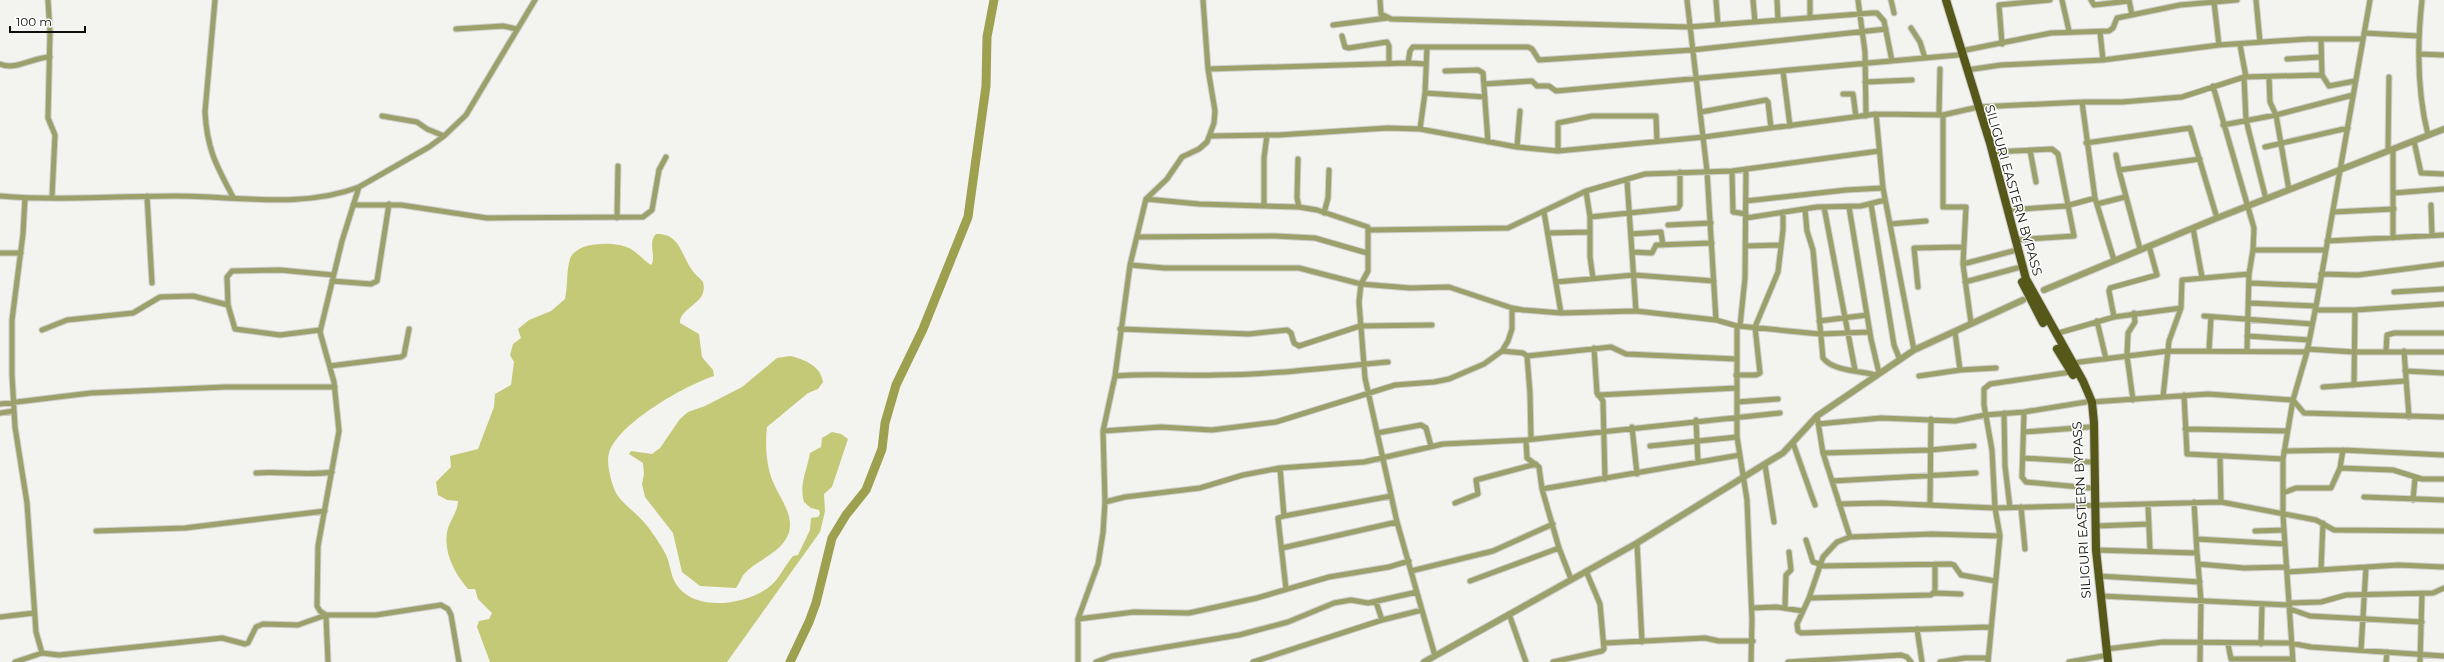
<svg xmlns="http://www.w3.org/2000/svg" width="2444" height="662" viewBox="0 0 2444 662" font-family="Montserrat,sans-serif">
<rect width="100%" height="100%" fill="#f3f3f0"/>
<path fill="#c4c978" d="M 656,234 C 680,233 681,255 692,270 C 695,275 699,277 703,282 C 709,304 680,306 680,323 L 699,334 L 702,357 L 713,370 L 714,376 C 686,385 618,423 609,453 C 606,462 611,482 615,491 C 622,505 639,514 648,527 C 652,532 665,551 667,557 C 671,568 671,579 679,588 C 699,612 747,604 769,587 C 780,579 784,566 793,556 L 798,555 L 810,530 L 811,518 L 818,517 L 820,514 L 819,510 L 811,508 L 804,502 C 799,483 807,471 810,453 L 821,447 L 822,438 L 832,432 L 841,434 L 848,439 L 832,487 L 824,494 L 825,511 L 820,532 L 727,662 L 490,662 L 477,627 L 479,621 L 489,619 L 492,613 L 478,599 L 475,589 L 468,589 C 454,573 442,550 448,528 C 451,519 458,511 458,501 L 447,500 L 438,495 L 436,482 L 451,467 L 450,456 L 478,449 L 494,407 L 495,394 L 511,385 L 514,362 L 510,355 L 513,344 L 521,338 L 518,329 L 529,320 L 551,311 L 565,299 C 568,286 566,272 570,259 C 576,241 615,241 629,248 C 637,252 643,260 651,265 C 657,257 647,243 656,234 Z
M 790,356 C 804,359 821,366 823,382 L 818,389 L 808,393 L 767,427 C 765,444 766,465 773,482 C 780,499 798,519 786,539 C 776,555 756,561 744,574 C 741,578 739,584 736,588 L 700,586 L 682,572 L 673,533 L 645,497 L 642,484 L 644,474 L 643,463 L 629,454 L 631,451 L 652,454 L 660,448 L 680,419 L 688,412 L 705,406 L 742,387 L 777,358 Z"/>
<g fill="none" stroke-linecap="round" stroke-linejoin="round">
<path stroke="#9ca04f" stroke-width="9" d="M 790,662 L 809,622 L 816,603 L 832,538 L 846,515 L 866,490 L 882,449 L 885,423 L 896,385 L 923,329 L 968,217 L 986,86 L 987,37 L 994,0"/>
<g stroke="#cececc" stroke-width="7">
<path id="minor" d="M 48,0 L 50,32 L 48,118 L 55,135 L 52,197
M 215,0 L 205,112 C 207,149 216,165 233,197
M 1380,0 L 1381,14 L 1391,19 L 1689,27 L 1872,13 L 1877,13 L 1884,21 L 1892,61
M 1687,0 L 1707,171 L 1716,320
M 1716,0 L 1718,25
M 1753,0 L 1755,22
M 1777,0 L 1778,20
M 1858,0 L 1865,52 L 1866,116
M 1891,0 L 1894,13
M 2062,0 L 2069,31
M 2091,0 L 2094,5 L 2129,1
M 2129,0 L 2132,15
M 2256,0 L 2260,42
M 2422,0 C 2417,45 2417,91 2428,135
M 2214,2 L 2219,45
M 1810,18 L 1810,0
M 1333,25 L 1387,18
M 1911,28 L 1920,42 L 1925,58
M 456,29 L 503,26 L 517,29
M 2100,32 L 2103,60
M 2364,33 L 2419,36
M 1342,36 L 1345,47 L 1349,48 L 1387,42 L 1389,46 L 1389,64
M 2321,39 L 2322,75
M 2002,44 L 1999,5 L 2050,0
M 2240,45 L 2246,77
M 1961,51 L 2051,33 L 2109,31 L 2113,28 L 2117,18 L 2180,5 L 2237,0
M 2420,54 L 2444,55
M 2287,59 L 2321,57
M 1408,63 L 1426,64
M 0,64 C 15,71 34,57 50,57
M 1208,69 L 1408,63 L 1410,51 L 1413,47 L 1528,47 L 1532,49 L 1539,60 L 1692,50 L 1886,29
M 1967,70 L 2001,65 L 2103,60 L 2219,45 L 2308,39 L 2363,39
M 1445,71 L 1478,70 L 1483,73 L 1488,142
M 1783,71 L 1790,126
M 2244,77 L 2246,120 L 2266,199
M 2269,77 L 2270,102 L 2276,115 L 2289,190
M 1865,82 L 1912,80
M 1484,84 L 1532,81 L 1537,86 L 1549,86 L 1556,91 L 1958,55
M 2213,86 L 2254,228 L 2253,250
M 1425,93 L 1427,47
M 1843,94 L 1853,94 L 1856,117
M 2082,102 L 2095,198 L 2114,260
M 1978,107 L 2082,102 L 2122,102 L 2182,97 L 2244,77 L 2322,75 L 2329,86 L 2355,81
M 1701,112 L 1766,100 L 1768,102 L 1771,128
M 1876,114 L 1883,188 L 1914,350
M 1939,114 L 1940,69
M 1943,115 L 1943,207 L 1966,207 L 1963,264 L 1971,323
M 382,116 L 417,122 L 427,129 L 444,136
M 2223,125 L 2276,115 L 2353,95
M 1420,129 L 1425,93 L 1485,97
M 1210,136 L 1278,135 L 1388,128 L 1420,129 L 1517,147 L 1558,151 L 1704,137 L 1876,114 L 1943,115 L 1974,108
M 2414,141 L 2421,173 L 2444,174
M 2086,143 L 2190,128 L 2217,218
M 1517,147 L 1520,111
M 2265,147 L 2348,128
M 2030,150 L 2036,182
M 2393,150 L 2393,238
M 1558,151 L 1558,123 L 1592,116 L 1656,116 L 1657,141
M 2388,151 L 2389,77
M 1992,152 L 2052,149 L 2058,154 L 2074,236 L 2015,240
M 2116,155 L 2119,170
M 1298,159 L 1297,198 L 1299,207
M 1732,171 L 1733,212 L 1746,214
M 1627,180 L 1636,311
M 1586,191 L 1590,217 L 1590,257 L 1593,278
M 2394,193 L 2444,189
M 0,196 C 58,201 118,196 176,196 C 236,196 302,209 359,187
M 147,196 L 152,283
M 25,198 L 23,234 L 12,320 L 12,375 L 15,427 L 27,503 L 36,632 L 42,653 L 59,655 L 222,638 L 245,644 L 248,643 L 256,627 L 263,624 L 298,625 L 326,615 L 376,615 L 441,605 L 448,609 L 451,615 L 459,662
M 1146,199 L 1199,204 L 1299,207 L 1317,210 L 1368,227 L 1368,271 L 1361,284 L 1359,302 L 1365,378 L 1397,522 L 1435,656
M 1746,201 L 1846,190 L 1883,188
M 1871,204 L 1894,345 L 1900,360
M 2097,204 L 2125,197
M 353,205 L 401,205 L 487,218 L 643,217 L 652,210 L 659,170 L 666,157
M 1264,205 L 1264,158 L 1267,135
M 2431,205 L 2432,235
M 1824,207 L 1855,370
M 1849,207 L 1871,339 L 1879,373
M 1805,209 L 1807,231 L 1813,250 L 1823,358 C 1833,371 1860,371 1876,375
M 2007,210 L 2066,206 L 2095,198
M 1544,212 L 1561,313
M 2333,212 L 2394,209
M 1324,213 L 1328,198 L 1329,170
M 1590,217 L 1678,208 L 1680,205 L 1680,172
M 617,218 L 618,166
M 1746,218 L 1817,207 L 1861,206 L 1885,200
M 1890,224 L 1926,221
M 1668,225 L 1711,223
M 2193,228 L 2202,277
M 1370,230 L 1508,228 L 1586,191 L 1645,174 L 1732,171 L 1879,151
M 1549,233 L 1590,232
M 1631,234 L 1661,232 L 1663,245
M 1137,237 L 1275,236 L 1315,238 L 1367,253
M 2327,241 L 2444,235
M 1746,246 L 1781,245
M 2140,249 L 2119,170 L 2200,159
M 1632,252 L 1652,253 L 1656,245 L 1712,243
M 0,253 L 21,253
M 1963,264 L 2013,251
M 1130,265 L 1165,268 L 1299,268 L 1361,284 L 1410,288 L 1449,287 L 1512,308 L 1523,310 L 1561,313 L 1636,311 L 1716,320 L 1737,326 L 1737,437 L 1747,500 L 1752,620 L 1751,662
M 2321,274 L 2358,275 L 2444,264
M 332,281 L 371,284 L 377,281 L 389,204
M 1556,282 L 1634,275 L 1714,281
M 1965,282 L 2017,268
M 2250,283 L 2319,286
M 1918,287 L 1914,248 L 1964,247
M 2394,292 L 2444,289
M 2249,303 L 2316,306
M 228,305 L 227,277 L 232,271 L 280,270 L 333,275
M 2315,310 L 2355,310 L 2444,304
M 2204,316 L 2312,324
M 2114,317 L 2109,291 L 2110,288 L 2157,275 L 2149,246
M 1819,321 L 1867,315
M 2097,321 L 2106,359
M 1738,326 L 1820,334 L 1870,332
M 1740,326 L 1745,278 L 1746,169
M 1120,329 L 1249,334 L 1287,330 L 1291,333 L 1294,343 L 1299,346 L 1360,326 L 1432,325
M 42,330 L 67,320 L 133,313 L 160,297 L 193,296 L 228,305 L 235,329 L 280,335 L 320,330
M 1955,332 L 1960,370
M 2055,334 L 2114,317 L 2181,308
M 2247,336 L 2309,340
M 1594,348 L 1597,393 L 1603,401 L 1605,479
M 2307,349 L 2354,352 L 2444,352
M 2209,350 L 2211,317
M 2247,350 L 2249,274 L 2253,250 L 2326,250
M 1502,351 L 1523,353 L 1527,356 L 1530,393 L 1531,439
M 2386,351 L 2387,335 L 2394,333 L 2444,333
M 2404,351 L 2409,417
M 1527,356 L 1611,347 L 1626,354 L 1736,359
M 2072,363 L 2168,351 L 2307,352
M 330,366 L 401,357 L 404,355 L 409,329
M 2405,371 L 2444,373
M 1736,375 L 1756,375 L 1760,373 L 1755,327 L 1778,272 L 1783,230 L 1783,212
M 1115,376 C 1149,373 1182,376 1215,375 C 1273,375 1331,367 1388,362
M 1919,376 L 1960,370 L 1996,368
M 2354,385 L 2355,310
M 2323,387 L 2405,381
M 1598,395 L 1737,388
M 2184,395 L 2187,454 L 2283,459
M 2163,397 L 2169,341 L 2181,308 L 2182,280 L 2249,274
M 2133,400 L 2127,356 L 2128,333 L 2135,322 L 2134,313
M 1737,402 L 1778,399
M 2086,402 L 2024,412 L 2022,477 L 2026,482 L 2090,488
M 2092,402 L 2208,394 L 2293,400 L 2304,413 L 2444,417
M 0,404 L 91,393 L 225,387 L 335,387
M 0,413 L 14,411
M 2004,413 L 2005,466 L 2010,508
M 1817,416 L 1823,453 L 1850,537 L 1837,542 L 1823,557 L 1809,598 L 1797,624 L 1798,631 L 1801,633 L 1990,627
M 1696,420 L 1698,462
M 1818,424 L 1881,418 L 1955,421 L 1985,415 L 2024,412
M 1632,427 L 1637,474
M 2185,429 L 2287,431
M 1103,431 L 1161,427 L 1212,430 L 1276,422 L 1395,385 L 1434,382 L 1449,379 L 1484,364 L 1502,351 L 1508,341 L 1512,329 L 1512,308
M 2024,432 L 2089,427
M 1377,433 L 1421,425 L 1426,428 L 1431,446
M 1526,440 L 1527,458 L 1539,467 L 1542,489 L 1559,548 L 1571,579
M 1793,443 L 1815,505
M 1650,446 L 1737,437
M 2284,451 L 2343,450 L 2444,455
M 1823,453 L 1930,450 L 1974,446
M 2220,456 L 2221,502
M 2023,458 L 2090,462
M 1765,465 L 1774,522
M 1280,468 L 1284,516 L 1278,518 L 1286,589
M 2340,468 L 2393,470 L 2422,479 L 2444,479
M 256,473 C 281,471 307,476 332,472
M 1832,481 L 1976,473
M 1542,489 L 1740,455
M 2283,493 L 2296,488 L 2331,488 L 2340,468 L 2343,450
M 2364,497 L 2444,500
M 2413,500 L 2415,478
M 1105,502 L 1125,497 L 1200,488 L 1243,475 L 1280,468 L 1364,462 L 1443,444 L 1526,440 L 1780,413
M 2194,502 L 2197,553
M 1455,503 L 1478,494 L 1476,480 L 1536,464
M 1839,504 L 1882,503 L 1995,508 L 2221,502 L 2316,520 L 2334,530 L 2444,531
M 1930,504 L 1931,419
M 2148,505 L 2150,550
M 2021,507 L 2025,549
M 1284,516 L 1391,496
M 2096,526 L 2149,524
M 96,531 L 185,528 L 325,511
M 2255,531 L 2284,530
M 1850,537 L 1932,534 L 2000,536
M 2196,539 L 2285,544
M 1806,540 L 1813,562 L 1820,564
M 1637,543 L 1642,642
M 1282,548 L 1397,522
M 2096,550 L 2197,553 L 2198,564
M 1819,566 L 1951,564 L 1954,565 L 1961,575 L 1995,581
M 2321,570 L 2323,523
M 1411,571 L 1493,551 L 1553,524
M 2287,572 L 2398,565 L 2444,567
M 2098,576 L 2200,582
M 1470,581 L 1559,548
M 1934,593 L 1961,594
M 2101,596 L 2290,605
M 1809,598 L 1931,595 L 1935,591 L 1935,564
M 1376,602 L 1382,620
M 2289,603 L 2321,602 L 2346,595 L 2433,593 L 2444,588
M 1785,607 L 1786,575 L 1791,570 L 1789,552
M 1752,608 L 1776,607 L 1803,611
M 2290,609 L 2310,616 L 2422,622
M 1509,614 L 1526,662
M 0,617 L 34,613
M 1078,619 L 1134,612 L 1189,613 L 1257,598 L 1329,577 L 1389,567 L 1409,561
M 1917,629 L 1922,662
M 1605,643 L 1705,638 L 1719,641 L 1753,641
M 2228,644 L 2231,659 L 2292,659
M 2261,644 L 2262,604
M 2107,649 L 2163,642 L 2290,643 L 2311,647 L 2444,656
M 2361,650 L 2366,567
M 15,662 L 42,653
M 328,662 L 326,615 L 320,611 L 317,606 L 318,546 L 339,431 L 334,382 L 320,332 L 342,241 L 359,187 L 429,147 L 444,136 L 466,115 L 535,0
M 1078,662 L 1078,619 L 1098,564 L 1103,533 L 1105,502 L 1103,431 L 1115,376 L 1130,265 L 1146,199 L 1167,179 L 1182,157 L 1199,149 L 1207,142 L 1214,123 L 1215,111 L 1208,69 L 1203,0
M 1096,662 L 1112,656 L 1239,635 L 1288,622 L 1334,603 L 1351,600 L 1368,603 L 1417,592
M 1253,662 L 1382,620 L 1422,610
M 1553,662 L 1602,651 L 1604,649 L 1600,604 L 1586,571
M 1788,662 L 1901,655 L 1907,657 L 1911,662
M 1940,662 L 1965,658 L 1988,658
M 1988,662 L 2000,536 L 1995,508 L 1992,450 L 1984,405 L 1984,389 L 1990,384 L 2071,372
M 2069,662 L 2103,656
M 2200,662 L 2201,601 L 2198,564 L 2244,568 L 2287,567
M 2293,662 L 2283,515 L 2283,459 L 2293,400 L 2307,352 L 2317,301 L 2370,0
M 2386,662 L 2387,652
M 2420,662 L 2422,594"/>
</g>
<g stroke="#cececc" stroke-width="8">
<path id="tertiary" d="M 2044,290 L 2217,218 L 2444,129
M 1424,662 L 1637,543 L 1768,462 L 1783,453 L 1817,416 L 1914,350 L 2023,300"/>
</g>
<g stroke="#cececc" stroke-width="10">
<path id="primary" d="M 1946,0 L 1990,143 L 2026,279 L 2083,381 L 2092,402 L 2094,423 L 2096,550 L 2108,662
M 2022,282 L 2043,323
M 2057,349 L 2073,375"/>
</g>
<use href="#minor" stroke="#9ca06a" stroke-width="5"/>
<use href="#tertiary" stroke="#9ca06a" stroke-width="6"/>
<use href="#primary" stroke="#565819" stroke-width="8"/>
</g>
<g text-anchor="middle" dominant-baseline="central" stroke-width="3" stroke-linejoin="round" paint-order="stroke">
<g font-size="13" fill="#0d0d0c" stroke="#fffffe">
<text transform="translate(2014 190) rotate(74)">SILIGURI EASTERN BYPASS</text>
<text transform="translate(2081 510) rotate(-93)">SILIGURI EASTERN BYPASS</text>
</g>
</g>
<path d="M10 26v6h75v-6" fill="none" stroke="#0d0d0c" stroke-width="2"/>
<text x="16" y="26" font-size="12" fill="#0d0d0c" stroke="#fffffe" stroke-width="3" paint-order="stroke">100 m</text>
</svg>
